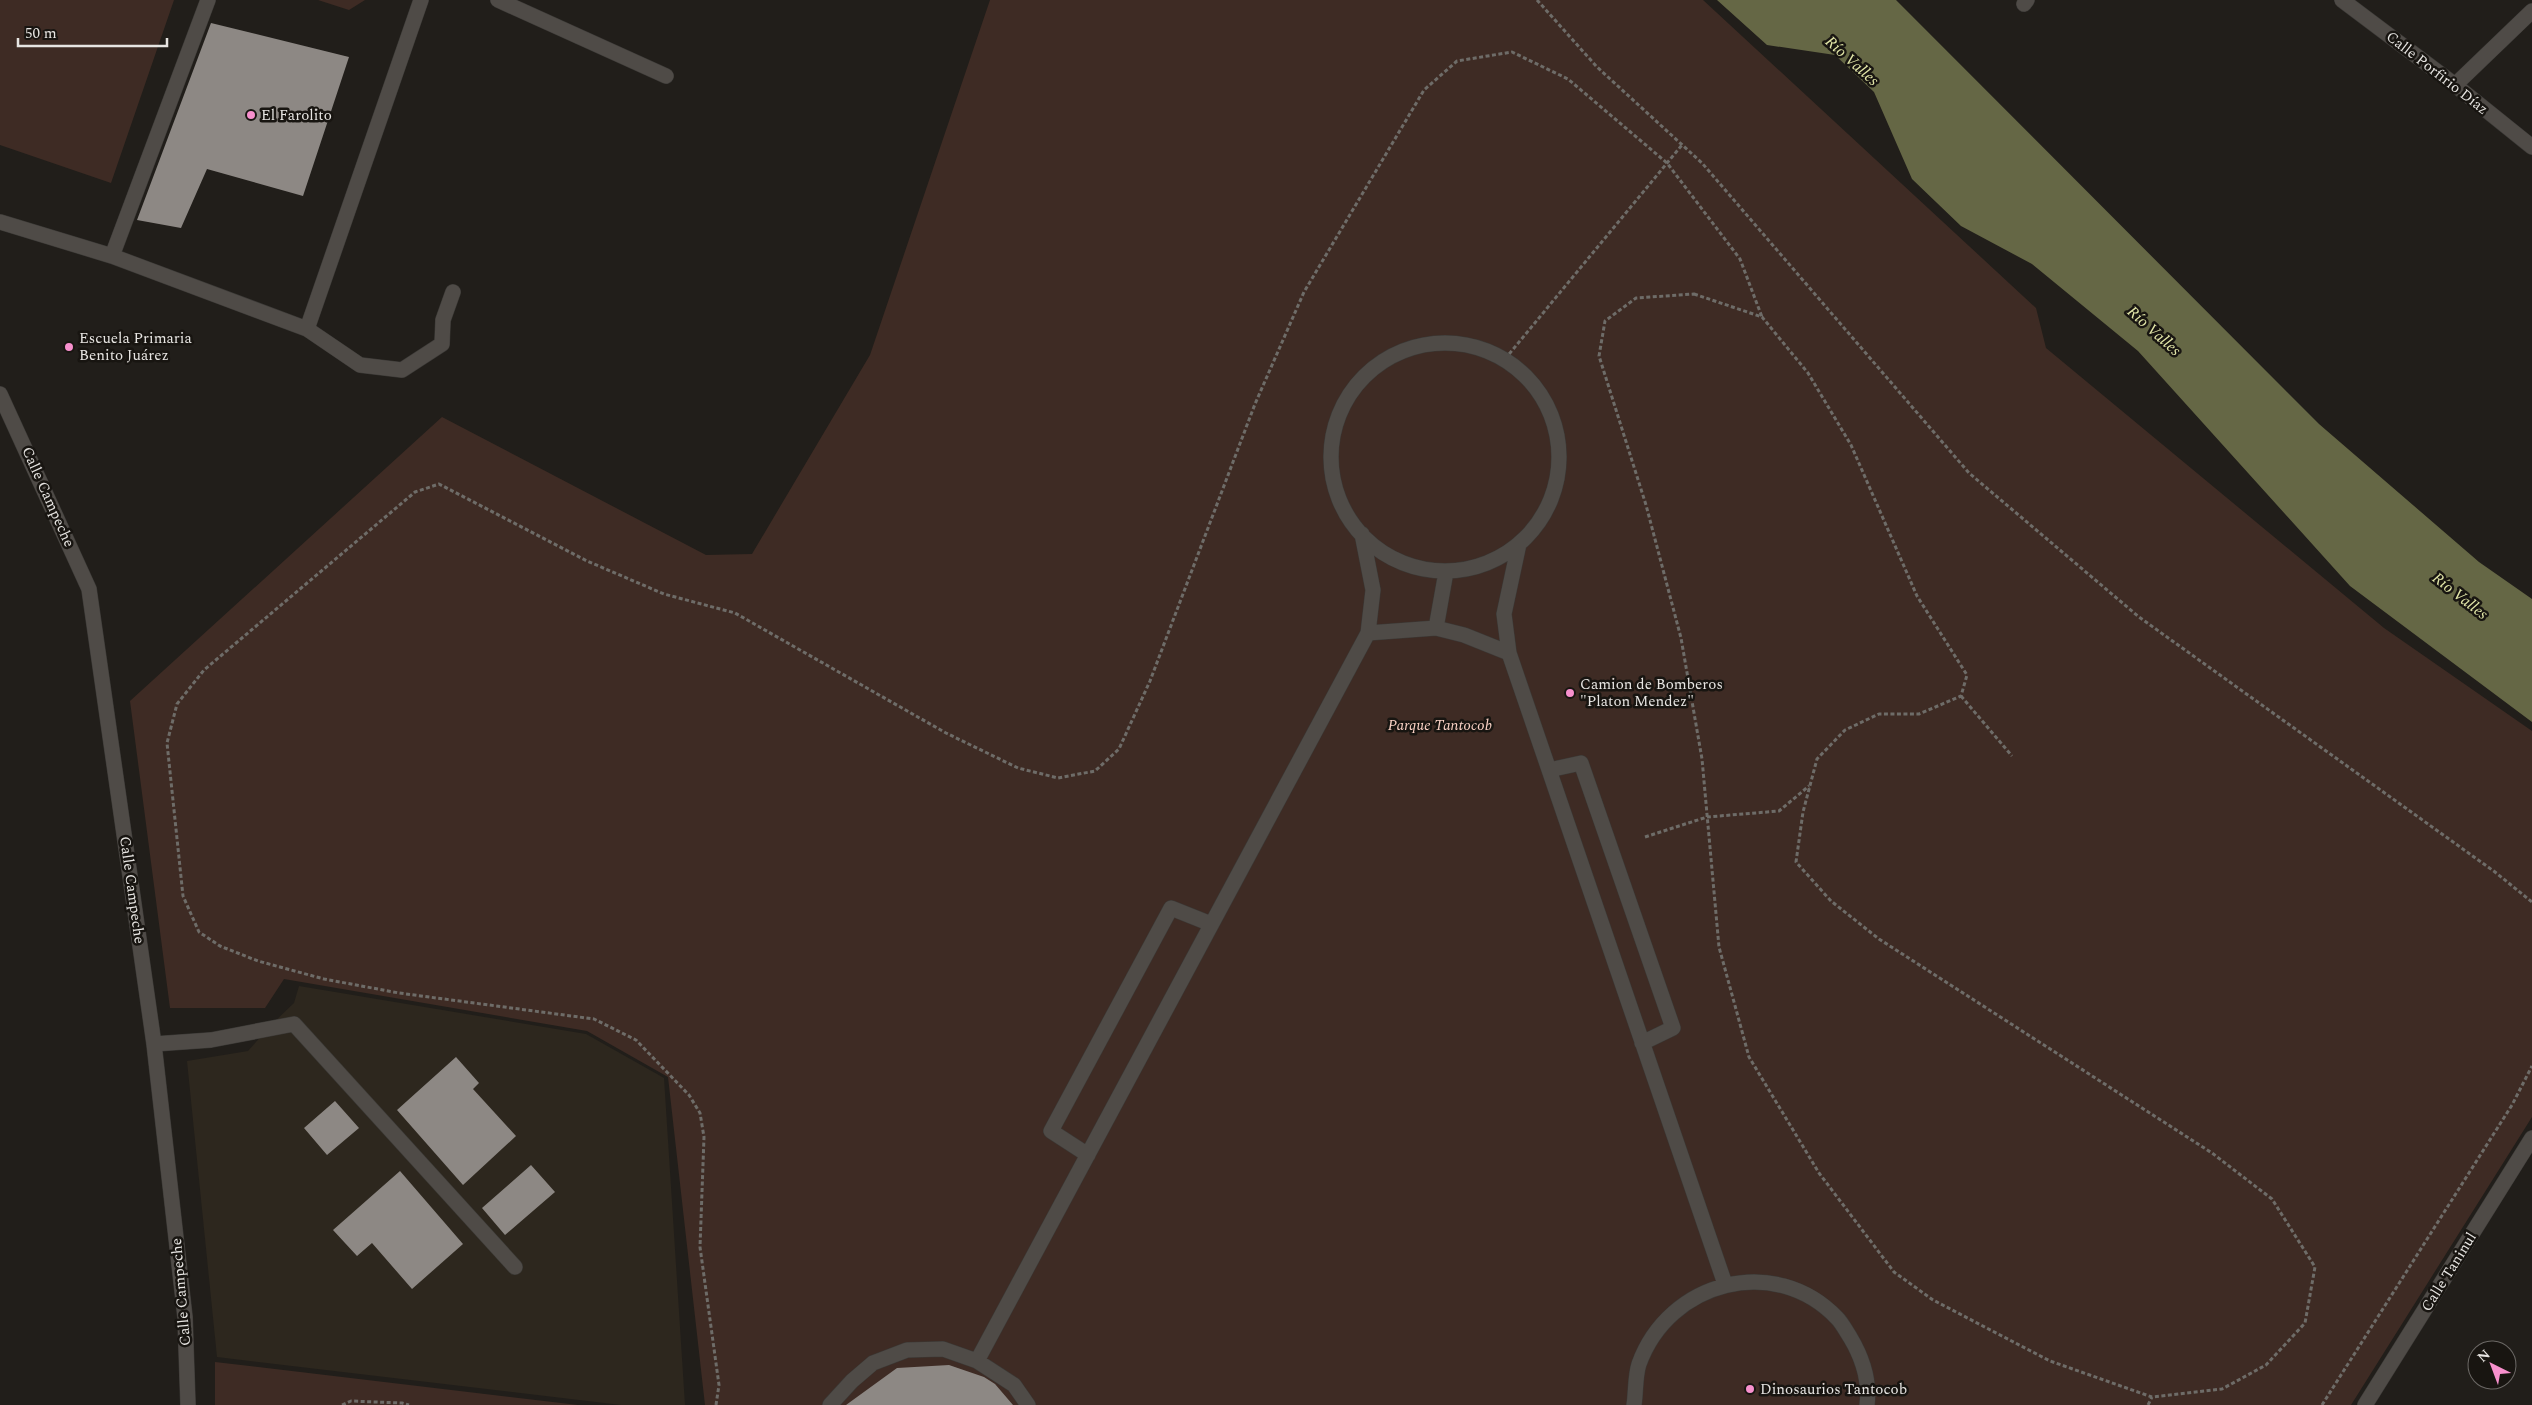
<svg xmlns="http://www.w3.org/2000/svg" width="2532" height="1405" viewBox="0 0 2532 1405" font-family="Spectral,serif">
<rect width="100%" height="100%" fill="#211e1a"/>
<path fill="#2d271e" d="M 299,986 L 586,1034 L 664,1078 L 685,1405 L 621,1405 L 217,1357 L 187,1061 L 248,1051 L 271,1025 L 294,1003 Z"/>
<path fill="#3e2b24" d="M 0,0 L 174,0 L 111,183 L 0,145 Z
M 318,0 L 365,0 L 349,10 Z
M 990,0 L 1703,0 L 2036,308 L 2046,348 L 2384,628 L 2532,731 L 2532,1117 L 2351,1405 L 705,1405 L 668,1077 L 587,1031 L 284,979 L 265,1008 L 170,1008 L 130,701 L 442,417 L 706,555 L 752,554 L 870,355 Z
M 215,1362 L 578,1405 L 215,1405 Z"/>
<path fill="#656745" d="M 1717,0 L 1896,0 L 2319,424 L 2479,562 L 2532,599 L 2532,722 L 2350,586 L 2138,351 L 2032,264 L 1961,226 L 1912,179 L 1874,92 L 1835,55 L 1767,45 Z"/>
<path fill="#8d8884" d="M 211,23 L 349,57 L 303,196 L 207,169 L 181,228 L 137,220 Z
M 456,1057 L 479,1083 L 473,1089 L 516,1136 L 463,1185 L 397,1110 Z
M 335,1101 L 359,1128 L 327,1155 L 304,1128 Z
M 531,1165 L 555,1192 L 505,1235 L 482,1208 Z
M 400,1171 L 463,1244 L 412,1289 L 372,1243 L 357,1256 L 333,1230 Z
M 949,1365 L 984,1377 L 995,1384 L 1013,1405 L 846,1405 L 897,1368 Z"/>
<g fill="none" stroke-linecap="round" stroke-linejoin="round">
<g stroke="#3b3936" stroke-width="16">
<path id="minor" d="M 498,0 L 666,76
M 2342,0 L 2455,85 L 2532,147
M 2024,4 L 2027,0
M 2455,85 L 2532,11
M 0,222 L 112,256 L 307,329 L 360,365 L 402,370 L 442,344 L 443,320 L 453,292
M 112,256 L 208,0
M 307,329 L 421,0
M1331 457a114 114 0 1 1 228 0a114 114 0 1 1-228 0Z
M 0,394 L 89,589 L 154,1044 L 185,1317 L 188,1405
M 1519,544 L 1504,614 L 1509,653 L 1725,1284
M 1436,628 L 1446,572
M 1368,633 L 1436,628 L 1464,635 L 1509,653
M 1549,770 L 1581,763 L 1673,1028 L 1642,1043
M 154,1044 L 211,1040 L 294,1024 L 515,1267
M 1088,1155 L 1051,1131 L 1171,908 L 1211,924
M 977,1361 L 1368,633 L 1373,590 L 1362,534
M 830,1405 L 852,1381 L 873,1363 L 907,1350 L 943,1349 L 977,1361 L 1014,1385 L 1028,1405
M 1634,1405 C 1636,1392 1635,1376 1639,1364 C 1669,1281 1775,1253 1837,1318 C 1842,1323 1846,1331 1850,1337 C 1862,1357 1870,1381 1867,1405
M 2365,1405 L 2532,1138"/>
</g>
<path stroke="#6e6c68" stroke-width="3" stroke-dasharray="4 2.5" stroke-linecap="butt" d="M 1537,0 L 1597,67 L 1702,163 L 1969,473 L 2139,617 L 2495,872 L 2532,902
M 1694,294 L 1762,317 L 1808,373 L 1851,445 L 1917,596 L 1967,675 L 1961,696 L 1919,714 L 1879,714 L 1845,730 L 1817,759 L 1803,812 L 1796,862 L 1831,901 L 1879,939 L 2212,1153 L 2272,1199 L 2315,1267 L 2305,1323 L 2266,1365 L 2222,1389 L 2152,1397 L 2050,1361 L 1933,1300 L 1894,1272 L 1819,1173 L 1749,1057 L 1719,947 L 1702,759 L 1681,638 L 1646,505 L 1599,356 L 1605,321 L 1636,298 Z
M 1505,359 L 1682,145
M 1961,696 L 2012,756
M 1645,837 L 1707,817 L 1779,811 L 1809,786
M 342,1405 L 351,1401 L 402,1403 L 409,1405
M 716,1405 L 719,1385 L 700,1247 L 704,1137 L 700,1113 L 689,1095 L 636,1040 L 594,1019 L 399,993 L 324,979 L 258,961 L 220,946 L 199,932 L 183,896 L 167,743 L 177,704 L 204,670 L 415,492 L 439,484 L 587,561 L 664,594 L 735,613 L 946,733 L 1018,768 L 1058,778 L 1095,771 L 1119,749 L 1150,681 L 1255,404 L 1304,292 L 1424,90 L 1457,61 L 1512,52 L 1568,79 L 1667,163 L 1740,259 L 1762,317
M 2148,1405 L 2152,1397
M 2322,1405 L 2512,1105 L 2532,1066"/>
<use href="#minor" stroke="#4f4b47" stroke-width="15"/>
</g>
<g fill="#f790cd" stroke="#181511" stroke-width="2">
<circle cx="251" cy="115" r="5"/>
<circle cx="69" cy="347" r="5"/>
<circle cx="1570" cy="693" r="5"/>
<circle cx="1750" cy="1389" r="5"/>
</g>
<g text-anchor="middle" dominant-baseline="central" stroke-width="5" stroke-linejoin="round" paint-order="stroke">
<g font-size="15" fill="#e7e5e2" stroke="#181511">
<text transform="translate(2437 73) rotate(38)">Calle Porfirio Díaz</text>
<text transform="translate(48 497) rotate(66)">Calle Campeche</text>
<text transform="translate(132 890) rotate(82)">Calle Campeche</text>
<text transform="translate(2449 1272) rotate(-58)">Calle Taninul</text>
<text transform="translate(181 1292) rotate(-95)">Calle Campeche</text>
</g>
<g font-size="15" fill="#e7e5e2" stroke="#181511" text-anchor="start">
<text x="261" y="115">El Farolito</text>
<text x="79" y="338">Escuela Primaria<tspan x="79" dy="17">Benito Juárez</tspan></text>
<text x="1580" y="684">Camion de Bomberos<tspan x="1580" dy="17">"Platon Mendez"</tspan></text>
<text x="1760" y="1389">Dinosaurios Tantocob</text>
</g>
<g font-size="15" font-style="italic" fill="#fad2c5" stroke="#181511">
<text x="1440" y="725">Parque Tantocob</text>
</g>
<g font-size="16" font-style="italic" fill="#e3e7a9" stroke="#181511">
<text transform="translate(1852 61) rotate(42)">Río Valles</text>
<text transform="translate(2154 331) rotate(42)">Río Valles</text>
<text transform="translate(2460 596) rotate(38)">Río Valles</text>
</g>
</g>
<g transform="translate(2492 1365) rotate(318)"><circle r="24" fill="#181511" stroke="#6b6865"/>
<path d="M0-4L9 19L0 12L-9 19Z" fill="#f790cd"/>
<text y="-8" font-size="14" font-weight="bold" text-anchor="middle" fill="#e7e5e2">N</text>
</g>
<path d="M18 38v8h149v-8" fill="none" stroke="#e7e5e2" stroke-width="2.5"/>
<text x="25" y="38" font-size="15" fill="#e7e5e2" stroke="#181511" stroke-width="4" paint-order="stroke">50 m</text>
</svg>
